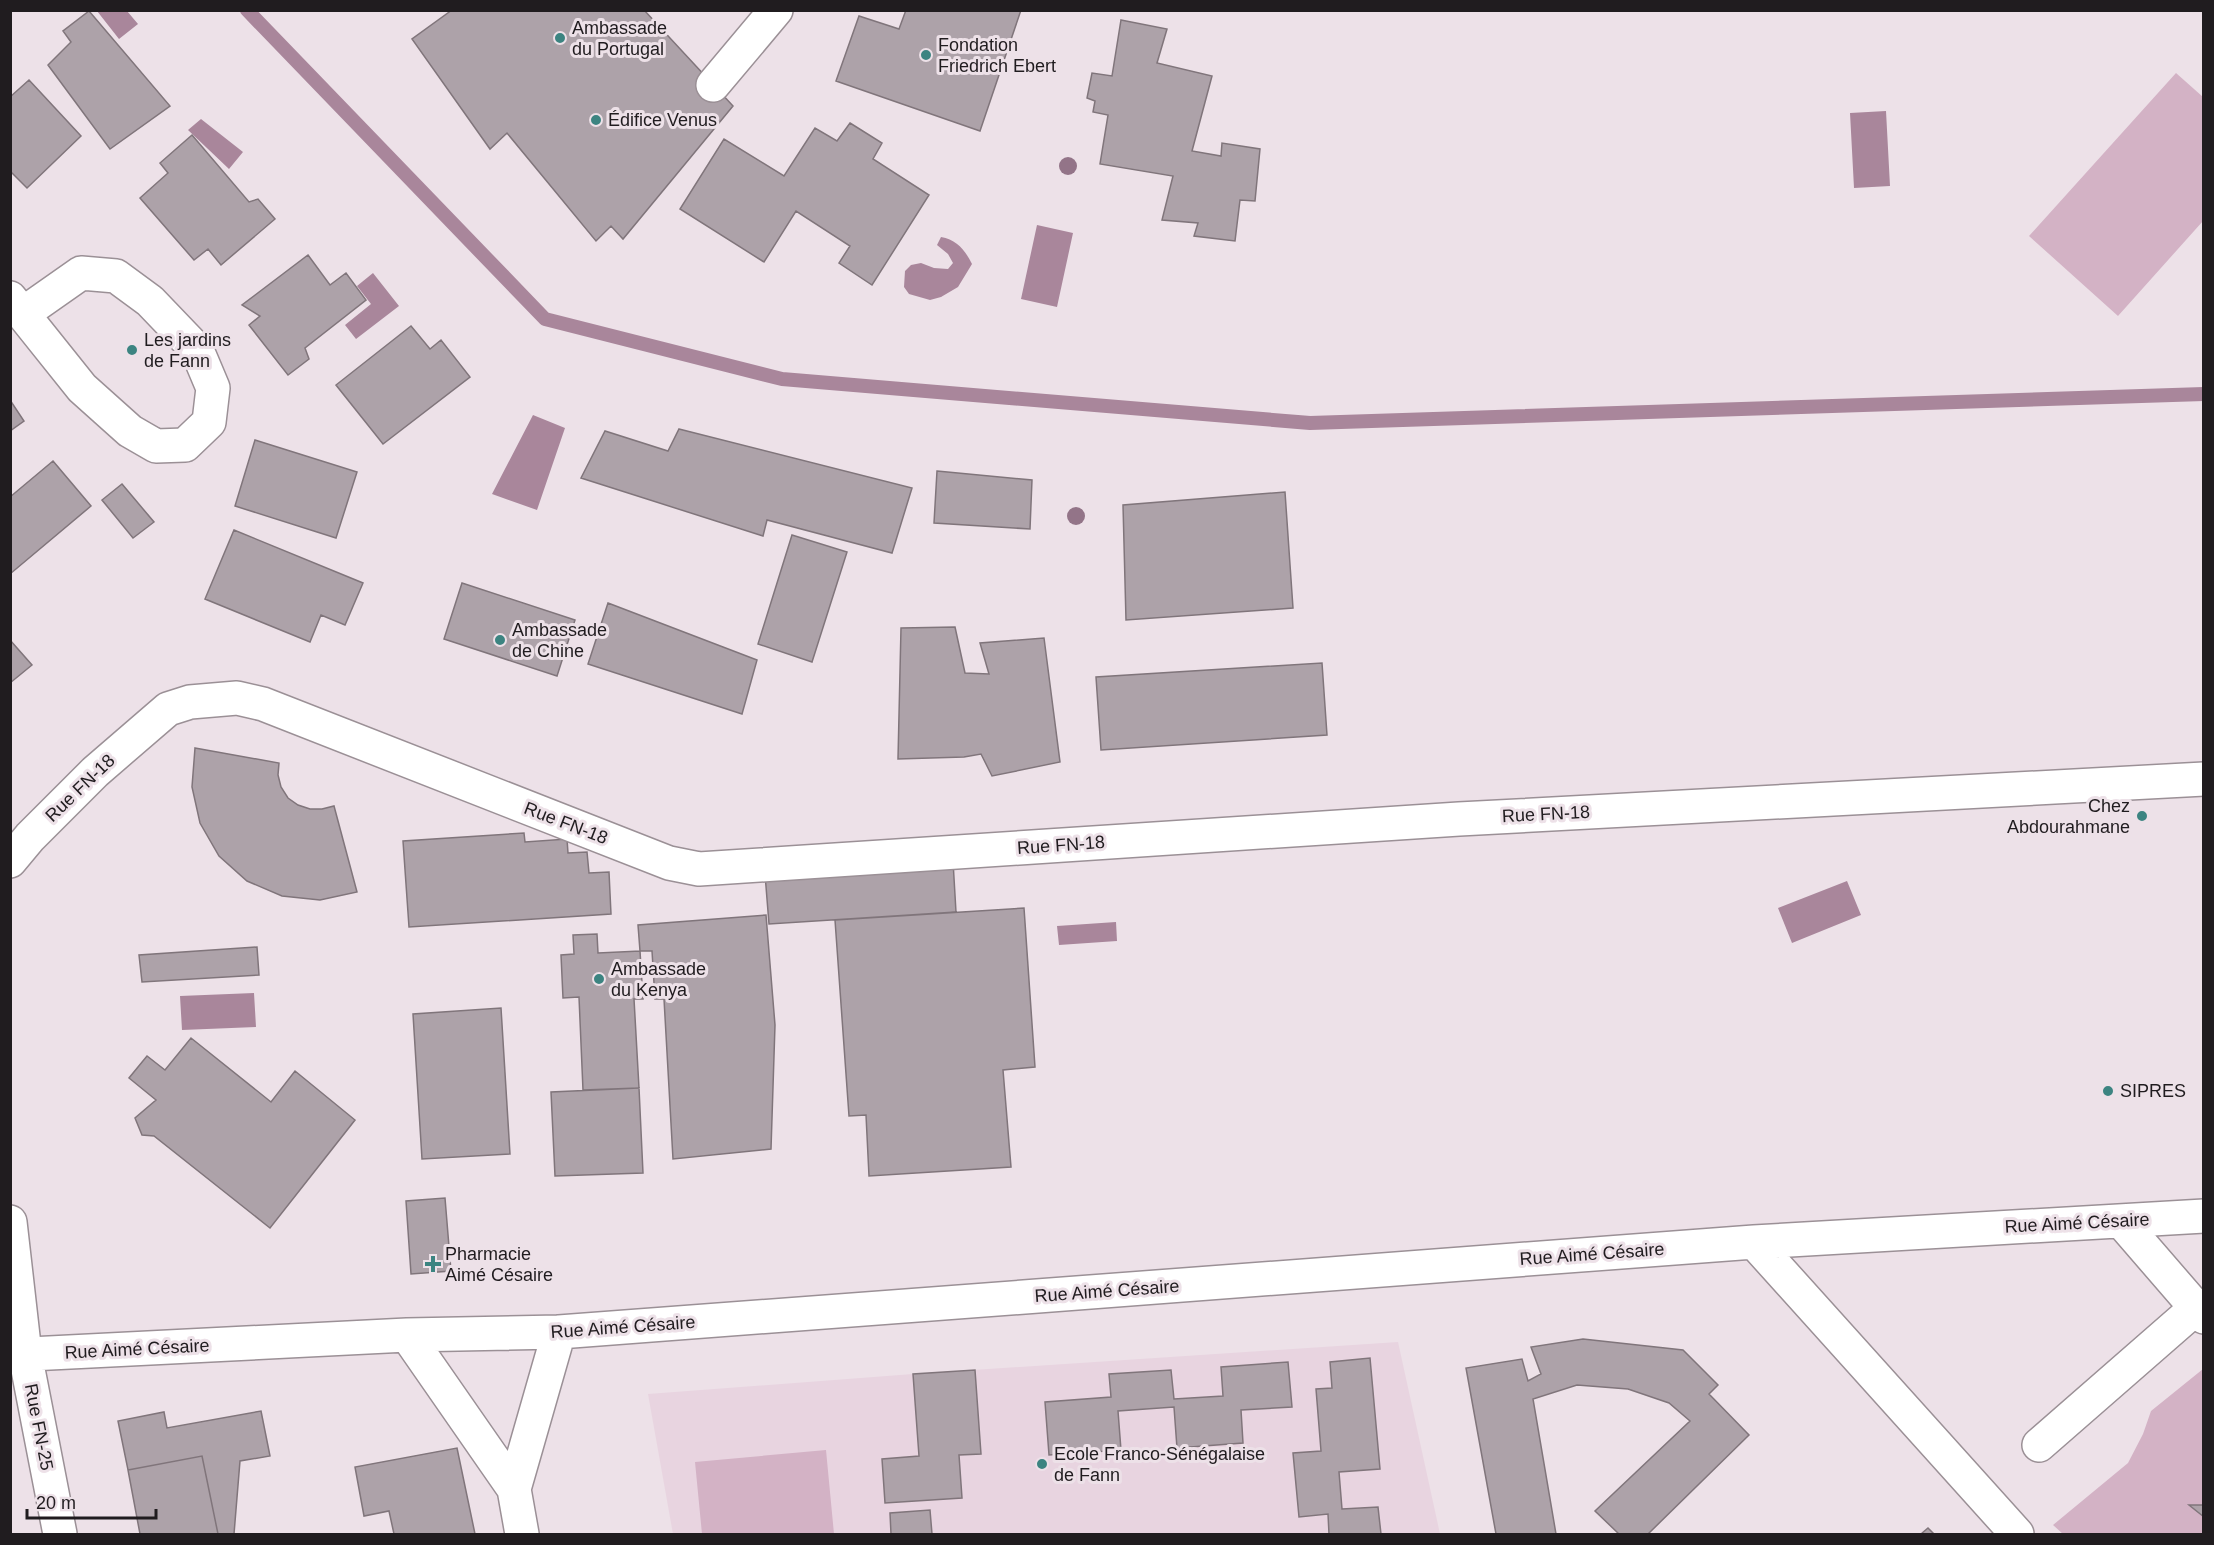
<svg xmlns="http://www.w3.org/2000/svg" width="2214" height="1545" viewBox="0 0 2214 1545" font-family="Arial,sans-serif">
<rect width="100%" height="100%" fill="#ede1e8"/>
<path fill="#e8d4e0" d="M 1398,1342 L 1440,1534 L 673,1534 L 648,1394 L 913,1374 Z"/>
<path fill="#d3b2c5" d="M 2176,73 L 2203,97 L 2203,221 L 2118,316 L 2029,236 Z
M 2203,1369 L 2203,1505 L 2190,1505 L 2203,1517 L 2203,1534 L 2063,1534 L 2053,1525 L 2128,1463 L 2143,1434 L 2151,1411 Z
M 826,1450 L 834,1534 L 702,1534 L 695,1462 Z"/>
<path fill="#a9869b" d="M 97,11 L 127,11 L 138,24 L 119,39 Z
M 1886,111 L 1890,186 L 1854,188 L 1850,113 Z
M 201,119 L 243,152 L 229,169 L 188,130 Z
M 1037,225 L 1073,233 L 1057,307 L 1021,299 Z
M 941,237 C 957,240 965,250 972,264 L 958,287 L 941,297 L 930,300 L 909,294 L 904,287 L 905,271 L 911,265 L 921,263 L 934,268 L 948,269 L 953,263 L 948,254 L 937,245 Z
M 373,273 L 399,306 L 356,339 L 345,325 L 371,304 L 357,286 Z
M 533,415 L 565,428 L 537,510 L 492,494 Z
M 1847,881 L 1861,915 L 1792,943 L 1778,908 Z
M 1116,922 L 1117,941 L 1059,945 L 1057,926 Z
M 254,993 L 256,1027 L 182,1030 L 180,996 Z"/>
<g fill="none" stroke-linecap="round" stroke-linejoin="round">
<path stroke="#a9869b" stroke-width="14" d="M 247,10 L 545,319 L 782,379 L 1310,423 L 2204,394"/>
</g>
<path fill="#ada2a9" stroke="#80757b" stroke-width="1.5" d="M 452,10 L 644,10 L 733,106 L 623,239 L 611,226 L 596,241 L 507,133 L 490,149 L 412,39 Z
M 906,10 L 1021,10 L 980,131 L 836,81 L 859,16 L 899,29 Z
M 89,11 L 170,106 L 110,149 L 48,65 L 71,42 L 63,31 Z
M 1121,20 L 1167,29 L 1157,63 L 1212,76 L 1192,151 L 1221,156 L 1222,143 L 1260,149 L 1255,201 L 1240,200 L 1235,241 L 1194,236 L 1198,223 L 1162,220 L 1173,176 L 1100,164 L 1108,115 L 1093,112 L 1095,101 L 1087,98 L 1092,73 L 1112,76 Z
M 29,80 L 81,136 L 27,188 L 10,171 L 10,97 Z
M 850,123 L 882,143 L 873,159 L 929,195 L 872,285 L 839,263 L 850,246 L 796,211 L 764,262 L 680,209 L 724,139 L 784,176 L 815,128 L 837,141 Z
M 192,135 L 249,202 L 258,199 L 275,219 L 221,265 L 208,249 L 194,260 L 140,198 L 168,173 L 160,163 Z
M 308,255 L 330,285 L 346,273 L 366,300 L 305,348 L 309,359 L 288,375 L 249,325 L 260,316 L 242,305 Z
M 411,326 L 430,349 L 441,340 L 470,377 L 383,444 L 336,385 Z
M 10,400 L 24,421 L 10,431 Z
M 679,429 L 912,488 L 892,553 L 767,520 L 763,536 L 581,478 L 605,431 L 668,451 Z
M 255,440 L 357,472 L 336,538 L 235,506 Z
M 53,461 L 91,506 L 10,574 L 10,497 Z
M 937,471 L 1032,480 L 1030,529 L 934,523 Z
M 122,484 L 154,522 L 133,538 L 102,500 Z
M 1285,492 L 1293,608 L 1126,620 L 1123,505 Z
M 234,530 L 363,583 L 345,625 L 321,615 L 310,642 L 205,599 Z
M 792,535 L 847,552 L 812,662 L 758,644 Z
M 462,583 L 575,620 L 557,676 L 444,639 Z
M 608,603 L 757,660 L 742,714 L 588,664 Z
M 955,627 L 965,673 L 989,674 L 980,643 L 1044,638 L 1060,762 L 992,776 L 981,754 L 964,757 L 898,759 L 901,628 Z
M 10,640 L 32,665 L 10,683 Z
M 1322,663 L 1327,735 L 1101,750 L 1096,677 Z
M 195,748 L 279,763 L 278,775 L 281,787 L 288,798 L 298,805 L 310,809 L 322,809 L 334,806 L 357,892 L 320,900 L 282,896 L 247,881 L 219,856 L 200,823 L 192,787 Z
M 524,833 L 525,842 L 567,839 L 568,853 L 587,852 L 589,873 L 609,872 L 611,914 L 409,927 L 403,841 Z
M 953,861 L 956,912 L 769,924 L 765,874 Z
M 1024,908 L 1035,1067 L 1003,1070 L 1011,1167 L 869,1176 L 866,1115 L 849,1116 L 835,920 Z
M 766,915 L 775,1025 L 771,1149 L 673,1159 L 664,999 L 655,999 L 652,951 L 640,951 L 638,925 Z
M 597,934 L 598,953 L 640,951 L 643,999 L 634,999 L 639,1088 L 583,1090 L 579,997 L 563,998 L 561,955 L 574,954 L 573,935 Z
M 257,947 L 259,975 L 142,982 L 139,955 Z
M 501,1008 L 510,1154 L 422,1159 L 413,1014 Z
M 191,1038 L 271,1102 L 295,1071 L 355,1120 L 270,1228 L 154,1136 L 142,1135 L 135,1118 L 156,1100 L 129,1078 L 147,1056 L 165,1070 Z
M 639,1088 L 643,1173 L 555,1176 L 551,1092 Z
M 445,1198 L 451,1271 L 411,1274 L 406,1201 Z
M 1583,1339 L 1683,1350 L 1718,1385 L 1709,1394 L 1749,1435 L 1648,1534 L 1619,1534 L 1595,1511 L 1690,1421 L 1669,1403 L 1628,1389 L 1577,1385 L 1533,1399 L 1556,1534 L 1496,1534 L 1466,1368 L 1522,1359 L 1528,1381 L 1541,1374 L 1531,1347 Z
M 1370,1358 L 1380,1469 L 1339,1472 L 1342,1509 L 1378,1507 L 1381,1534 L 1329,1534 L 1328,1514 L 1299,1517 L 1293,1453 L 1321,1451 L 1316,1389 L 1332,1388 L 1330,1362 Z
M 1288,1362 L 1292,1407 L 1241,1410 L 1243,1443 L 1177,1448 L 1174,1407 L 1118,1411 L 1121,1450 L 1049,1455 L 1045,1402 L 1111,1397 L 1109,1374 L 1171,1370 L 1174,1399 L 1223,1396 L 1221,1367 Z
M 975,1370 L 981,1454 L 959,1455 L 962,1498 L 885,1503 L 882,1459 L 919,1456 L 913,1374 Z
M 261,1411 L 270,1456 L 240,1461 L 234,1534 L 218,1534 L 202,1456 L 128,1470 L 118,1421 L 164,1412 L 167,1428 Z
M 457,1448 L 475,1534 L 394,1534 L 389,1511 L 364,1516 L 355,1467 Z
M 202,1456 L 218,1534 L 140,1534 L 128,1470 Z
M 2189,1505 L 2204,1505 L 2204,1517 Z
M 930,1510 L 932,1534 L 891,1534 L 890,1513 Z
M 1928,1528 L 1934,1534 L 1921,1534 Z"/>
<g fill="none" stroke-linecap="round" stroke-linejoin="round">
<g stroke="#9b9096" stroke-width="36">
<path id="minor" d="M 713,85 L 776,10
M 10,298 L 82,388 L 130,431 L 156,446 L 185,445 L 209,422 L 213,388 L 197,350 L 150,301 L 116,276 L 81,273 L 24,313
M 10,861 L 30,837 L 95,772 L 168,709 L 190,702 L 237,698 L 263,704 L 669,863 L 699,869 L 1459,819 L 2204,779
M 2121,1221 L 2204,1317
M 10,1222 L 25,1354 L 60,1534
M 1754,1242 L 2017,1534
M 407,1335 L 514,1489 L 522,1534
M 10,1355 L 407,1335 L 559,1332 L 1754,1242 L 2204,1216
M 2039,1445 L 2196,1308
M 514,1489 L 559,1332"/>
</g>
<use href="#minor" stroke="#fff" stroke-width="33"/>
</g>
<g fill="#937488">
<circle cx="1068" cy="166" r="9"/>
<circle cx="1076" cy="516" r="9"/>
</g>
<g fill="#3c8481" stroke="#ede1e8" stroke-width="2">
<circle cx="560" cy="38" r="6"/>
<circle cx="926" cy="55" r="6"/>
<circle cx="596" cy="120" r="6"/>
<circle cx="132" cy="350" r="6"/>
<circle cx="500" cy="640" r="6"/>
<circle cx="2142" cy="816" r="6"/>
<circle cx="599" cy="979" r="6"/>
<circle cx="2108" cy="1091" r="6"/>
<path d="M430 1255h6v6h6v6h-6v6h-6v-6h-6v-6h6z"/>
<circle cx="1042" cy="1464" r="6"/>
</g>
<g text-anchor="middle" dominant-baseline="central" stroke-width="6" stroke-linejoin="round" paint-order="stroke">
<g font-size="18" fill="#201c1f" stroke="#ede1e8" text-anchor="start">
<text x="572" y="28">Ambassade<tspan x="572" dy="21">du Portugal</tspan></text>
<text x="938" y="45">Fondation<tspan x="938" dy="21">Friedrich Ebert</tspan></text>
<text x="608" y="120">Édifice Venus</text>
<text x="144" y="340">Les jardins<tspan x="144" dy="21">de Fann</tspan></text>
<text x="512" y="630">Ambassade<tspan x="512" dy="21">de Chine</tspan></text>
<text x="2130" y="806" text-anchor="end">Chez<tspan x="2130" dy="21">Abdourahmane</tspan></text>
<text x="611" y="969">Ambassade<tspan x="611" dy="21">du Kenya</tspan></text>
<text x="2120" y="1091">SIPRES</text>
<text x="445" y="1254">Pharmacie<tspan x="445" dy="21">Aimé Césaire</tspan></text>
<text x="1054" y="1454">Ecole Franco-Sénégalaise<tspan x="1054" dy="21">de Fann</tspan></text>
</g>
<g font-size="18" fill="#201c1f" stroke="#ede1e8">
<text transform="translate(80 788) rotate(-44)">Rue FN-18</text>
<text transform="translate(1546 814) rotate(-3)">Rue FN-18</text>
<text transform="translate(566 823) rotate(21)">Rue FN-18</text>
<text transform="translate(1061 845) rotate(-4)">Rue FN-18</text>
<text transform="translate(2077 1223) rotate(-3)">Rue Aimé Césaire</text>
<text transform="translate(1592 1254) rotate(-4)">Rue Aimé Césaire</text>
<text transform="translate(1107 1291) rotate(-4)">Rue Aimé Césaire</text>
<text transform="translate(623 1327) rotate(-4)">Rue Aimé Césaire</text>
<text transform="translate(137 1349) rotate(-3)">Rue Aimé Césaire</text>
<text transform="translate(39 1427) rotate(79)">Rue FN-25</text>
</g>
</g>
<rect width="2214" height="1545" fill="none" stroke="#201c1f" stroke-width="24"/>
<path d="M27 1509v9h129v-9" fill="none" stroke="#201c1f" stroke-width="3"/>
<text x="36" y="1509" font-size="18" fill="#201c1f" stroke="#ede1e8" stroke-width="4.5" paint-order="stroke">20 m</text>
</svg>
